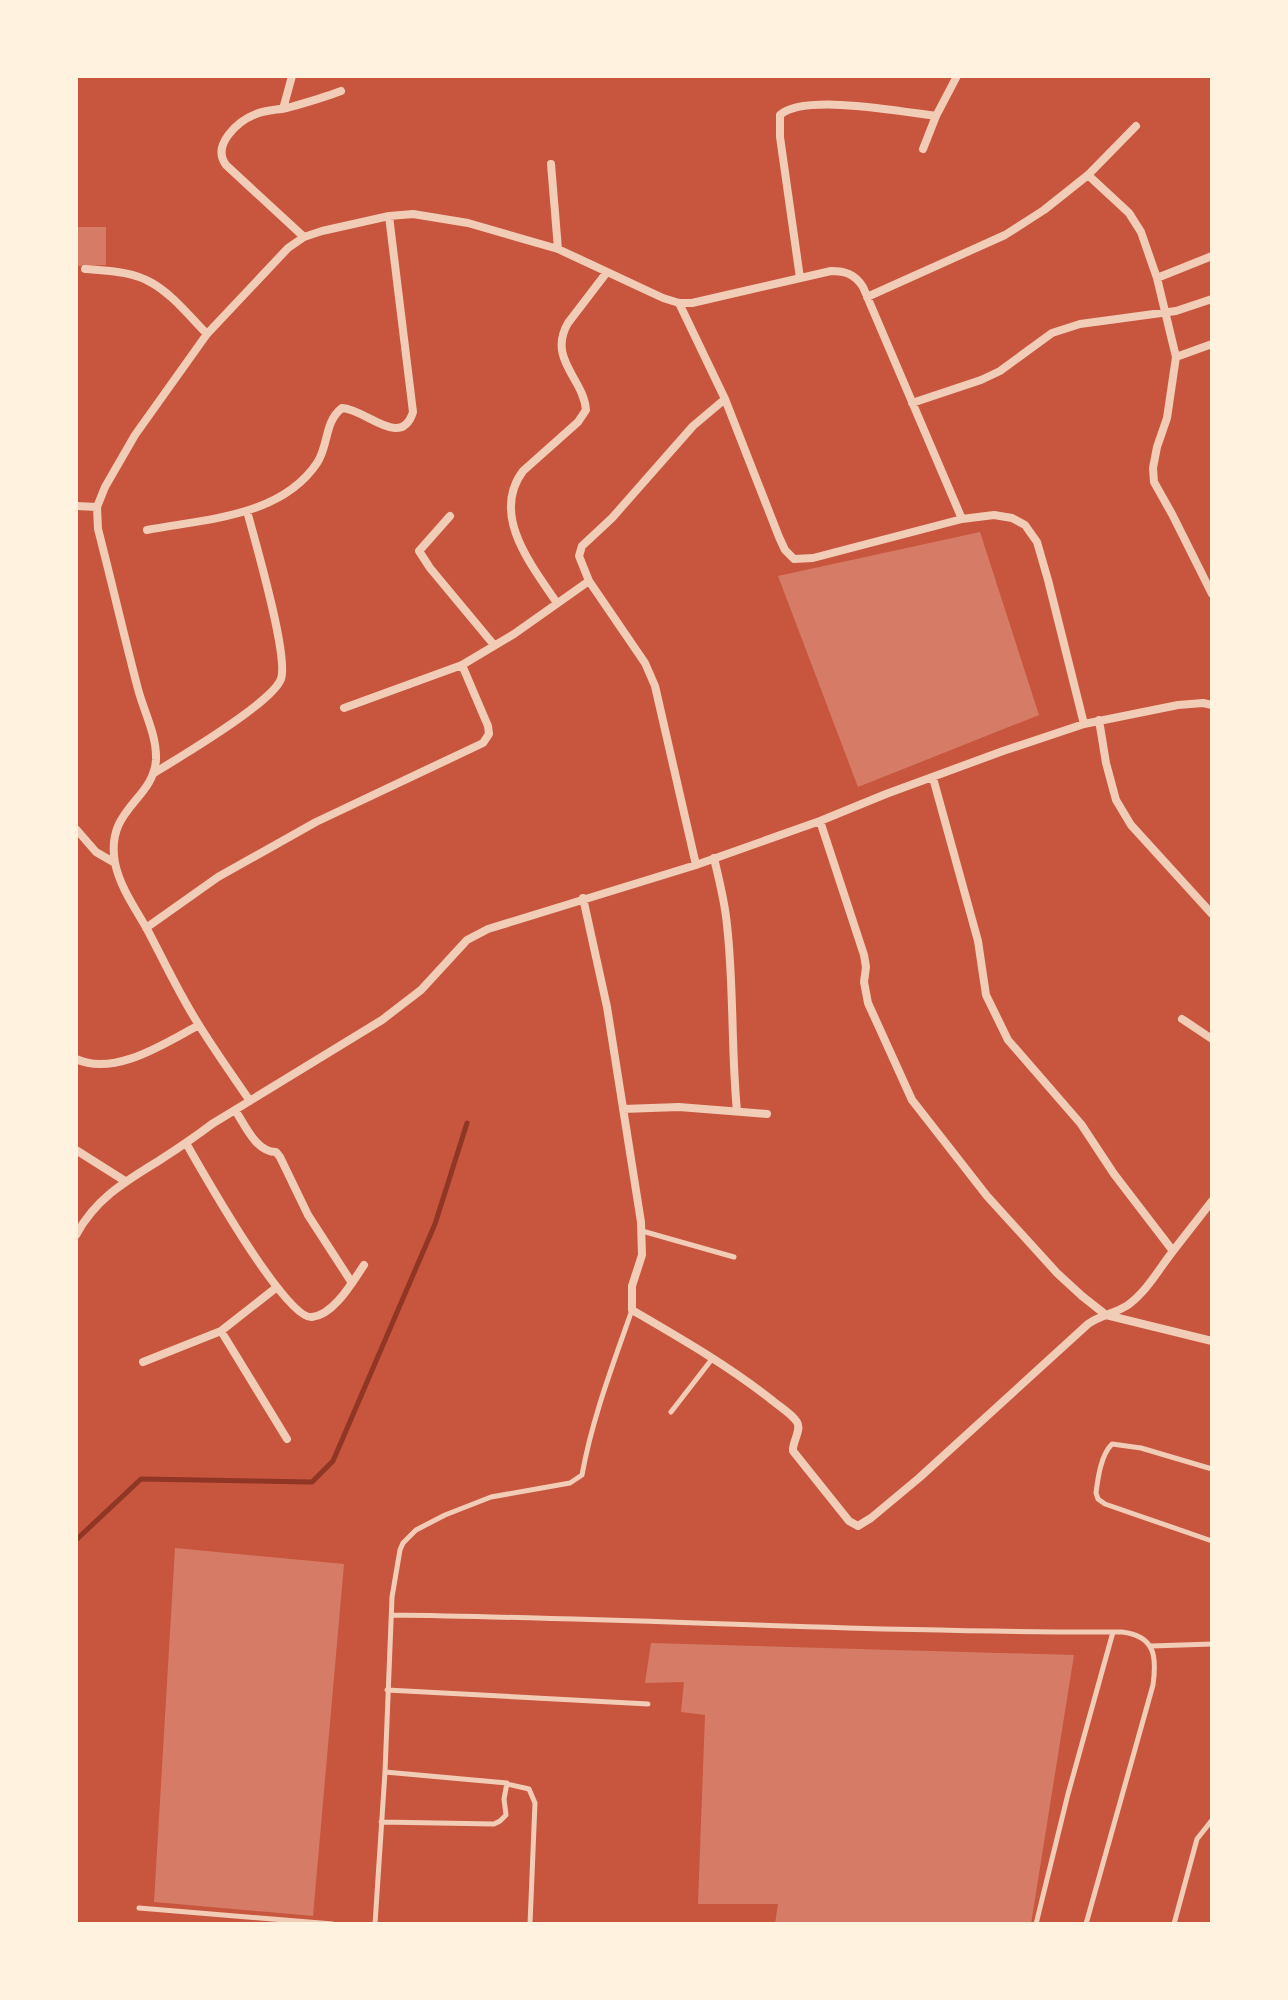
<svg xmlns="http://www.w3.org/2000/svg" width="1288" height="2000" viewBox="0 0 1288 2000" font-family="'Work Sans',sans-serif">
<rect width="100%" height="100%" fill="#c8553d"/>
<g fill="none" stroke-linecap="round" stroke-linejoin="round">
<path stroke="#8f3625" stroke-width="5" d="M 76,1540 L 141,1479 L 312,1482 L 333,1461 L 435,1224 L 467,1123"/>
</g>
<path fill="#d67c66" d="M 76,227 L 106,227 L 106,265 L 76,266 Z
M 980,532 L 1039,715 L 858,787 L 778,576 Z
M 175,1548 L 344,1564 L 313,1916 L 154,1902 Z
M 651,1643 L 1074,1655 L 1031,1924 L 775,1924 L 778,1904 L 698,1904 L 705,1715 L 681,1712 L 684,1682 L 645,1683 Z"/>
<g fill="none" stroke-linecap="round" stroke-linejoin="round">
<path stroke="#f1ccb7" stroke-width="5" d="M 642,1231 L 734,1257
M 671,1412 L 712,1359
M 1212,1469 L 1141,1448 L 1112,1444 C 1101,1455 1098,1477 1096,1493 L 1098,1499 L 1105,1504 L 1212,1541
M 392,1615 C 635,1618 878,1633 1122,1632 C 1155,1636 1157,1656 1153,1685 L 1086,1924
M 1151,1646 L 1212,1644
M 387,1690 L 648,1704
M 507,1784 L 529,1789 L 535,1803 L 530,1924
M 381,1822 L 494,1824 L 500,1821 L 506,1815 L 504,1799 L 507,1783 L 385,1772
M 139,1908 L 333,1924
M 375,1924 L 385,1772 L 392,1597 L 400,1550 L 403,1543 L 416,1530 L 445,1515 L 491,1497 L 570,1483 L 582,1475 C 592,1419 613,1364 632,1310
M 1036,1924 L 1068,1794 L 1113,1632
M 1174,1924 L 1197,1839 L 1212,1820"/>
<path stroke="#f1ccb7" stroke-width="8" d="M 283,109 L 292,76
M 923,149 L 936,116 L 957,76
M 551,164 L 558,249
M 1088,175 L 1129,213 L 1141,232 L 1157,278 L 1176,357 L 1167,418 L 1157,447 L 1153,468 L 1154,482 L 1172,514 L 1212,594
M 304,237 L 226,165 C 211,145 238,121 256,114 C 266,110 277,110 287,108 C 305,103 323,98 341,91
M 85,269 C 107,271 132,271 152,283 C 173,295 190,317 207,334
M 800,278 L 780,137 L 780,115 C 804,93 904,112 936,116
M 1157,278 L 1212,256
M 867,297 L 1005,235 L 1044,210 L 1088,175 L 1136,126
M 1176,357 L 1212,344
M 725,399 L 779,537 L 785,550 L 794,559 L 813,558 L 962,519
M 912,403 L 981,380 L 1000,371 L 1052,333 L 1080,324 L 1176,311 L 1212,299
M 76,506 L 97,507
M 450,516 L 419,551 L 430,568 L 494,645
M 147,530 C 205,519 281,517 317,463 C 329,445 324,422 342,408 C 366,409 401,450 413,412 L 389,216
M 589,581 L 579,556 L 582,546 L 612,518 L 693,426 L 725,399 L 679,303
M 557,603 C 532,566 490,515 523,471 L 578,422 L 586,410 C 584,379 547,359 568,323 L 607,272
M 344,708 L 462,665
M 1099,720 L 1106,763 L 1116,800 L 1131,825 L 1212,914
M 154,773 C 180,757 272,703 281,679 C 289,656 255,541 247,511
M 820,821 L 864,955 L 866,967 L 864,982 L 868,1003 L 912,1100 L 987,1196 L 1057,1273 L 1082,1296 L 1106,1315 L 1212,1341
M 76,829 L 96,852 L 115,863
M 714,858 C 719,880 725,902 727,925 C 734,987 731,1049 737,1111
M 583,898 L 607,1007 L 641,1222 L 642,1255 L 632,1286 L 632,1310 C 680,1338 729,1366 773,1401 C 780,1407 792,1414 797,1422 C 802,1430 792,1442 793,1451 L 849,1521 L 858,1526 L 871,1518 L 919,1478 L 1088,1324 C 1101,1315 1116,1313 1128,1305 C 1147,1291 1159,1269 1173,1251 L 1114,1174 L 1081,1124 L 1008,1040 L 986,995 L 978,941 L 933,778
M 146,928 L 218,877 L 316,822 L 483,743 L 489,734 L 488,726 L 462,665 L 514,634 L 589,581 L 645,663 L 655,686 L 696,865
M 1182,1019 L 1212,1039
M 76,1059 C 115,1077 165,1043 199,1025
M 250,1101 C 233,1076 215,1051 199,1025 C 179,994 164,961 147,929 C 135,908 120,887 115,863 C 105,808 153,801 156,760 C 157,735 144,712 138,689 C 124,636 112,583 98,529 L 97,507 L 105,487 L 135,435 L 207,334 L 288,248 L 304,237 L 322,231 L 389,216 L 413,214 L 468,223 L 558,249 L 663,298 L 679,303 L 692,303 L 831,271 C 845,271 855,274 863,287 L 962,519 L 994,515 L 1012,518 L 1025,525 L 1037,542 L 1048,580 L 1084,724
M 623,1109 L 679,1107 L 767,1114
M 235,1110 C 245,1125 256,1152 276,1152 L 280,1157 L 308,1215 L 352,1283
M 186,1143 C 201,1169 286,1321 312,1317 C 334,1315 353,1281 364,1265
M 76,1150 L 125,1181
M 76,1235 C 96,1198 126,1181 160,1160 C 177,1149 195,1137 212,1124 L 382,1020 L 421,990 L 467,940 L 488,929 L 696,865 L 820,821 L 886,794 L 1003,751 L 1084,724 L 1178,705 L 1203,703 L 1212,705
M 1173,1251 L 1212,1201
M 221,1331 L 287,1439
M 143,1362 L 221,1331 L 277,1287"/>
</g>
<rect width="1288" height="2000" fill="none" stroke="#fff3e0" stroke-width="156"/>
</svg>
